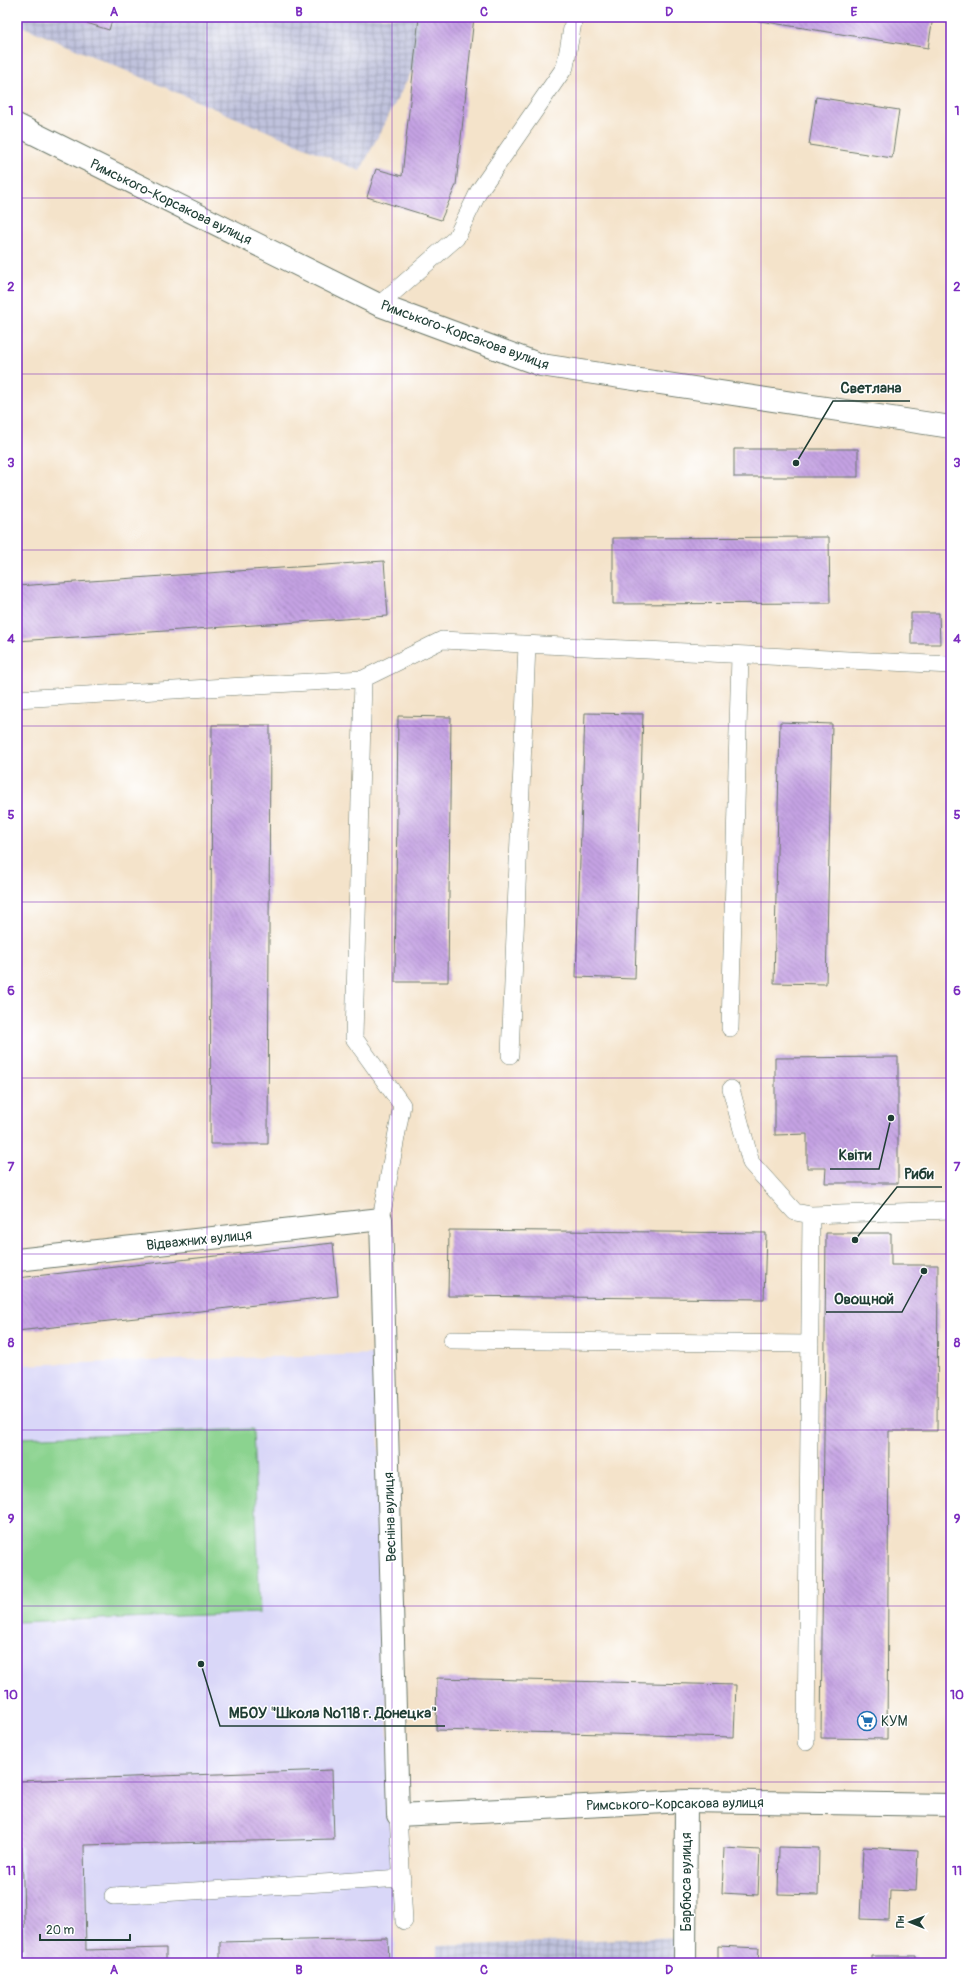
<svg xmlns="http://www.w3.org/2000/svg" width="968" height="1980" viewBox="0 0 968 1980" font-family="Pangolin,sans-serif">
<defs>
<pattern id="industrial-grid" width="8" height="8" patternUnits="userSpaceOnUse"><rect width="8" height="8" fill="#c0c2dd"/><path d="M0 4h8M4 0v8" fill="none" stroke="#9b9fb4"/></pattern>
<pattern id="building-back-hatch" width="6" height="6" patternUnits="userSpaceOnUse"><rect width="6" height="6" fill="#c5a2e3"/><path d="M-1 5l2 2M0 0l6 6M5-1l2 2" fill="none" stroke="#9f85b9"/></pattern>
</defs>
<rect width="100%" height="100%" fill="#fff"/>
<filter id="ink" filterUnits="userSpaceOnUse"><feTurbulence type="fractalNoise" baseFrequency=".025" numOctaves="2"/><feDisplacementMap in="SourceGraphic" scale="8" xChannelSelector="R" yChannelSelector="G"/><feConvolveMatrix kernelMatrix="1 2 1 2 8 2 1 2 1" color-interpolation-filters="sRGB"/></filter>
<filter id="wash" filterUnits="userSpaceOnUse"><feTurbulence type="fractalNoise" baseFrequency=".012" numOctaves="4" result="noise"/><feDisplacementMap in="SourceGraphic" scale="16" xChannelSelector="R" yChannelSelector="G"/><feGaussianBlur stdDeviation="0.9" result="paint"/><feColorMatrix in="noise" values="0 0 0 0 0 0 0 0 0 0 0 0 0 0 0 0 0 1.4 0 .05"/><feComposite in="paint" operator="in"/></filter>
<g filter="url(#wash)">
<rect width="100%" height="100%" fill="#f4e3ca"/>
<path fill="#d9d7f8" d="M 376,1354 L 395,1963 L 17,1963 L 17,1365 Z"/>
<path fill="url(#industrial-grid)" d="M 17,17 L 440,17 L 360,171 L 17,24 Z
M 678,1937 L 678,1963 L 437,1963 L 437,1946 Z"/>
<path fill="#8bd38f" stroke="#558862" d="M 253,1429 L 260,1613 L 17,1622 L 17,1438 Z"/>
<g id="blocks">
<path fill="url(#building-back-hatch)" d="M 78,17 L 113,17 L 109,30 L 77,20 Z
M 419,17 L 474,17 L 456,185 L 441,220 L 367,197 L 376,169 L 402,176 Z
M 735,17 L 933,17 L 928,48 Z
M 816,97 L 899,110 L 892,158 L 809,145 Z
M 734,449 L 858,449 L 858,477 L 734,477 Z
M 829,537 L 830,603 L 613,604 L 613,538 Z
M 384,561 L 388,616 L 17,641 L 17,586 Z
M 911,613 L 939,613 L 940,644 L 911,644 Z
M 585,713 L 643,714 L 635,979 L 576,977 Z
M 398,716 L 451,717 L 448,982 L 395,982 Z
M 780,722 L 832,724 L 826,984 L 774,983 Z
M 212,725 L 270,725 L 268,1144 L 210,1144 Z
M 898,1057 L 898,1183 L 825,1183 L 826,1168 L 807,1168 L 807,1134 L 775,1135 L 775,1058 Z
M 449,1230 L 766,1233 L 764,1299 L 448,1296 Z
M 826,1233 L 891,1233 L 891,1265 L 938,1265 L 937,1431 L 889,1431 L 887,1739 L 821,1738 Z
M 333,1243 L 338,1296 L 17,1331 L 17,1278 Z
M 437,1678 L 736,1685 L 734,1737 L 436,1730 Z
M 332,1770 L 334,1839 L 84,1845 L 86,1950 L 166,1948 L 166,1963 L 17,1963 L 17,1952 L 25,1952 L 22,1847 L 17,1847 L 17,1781 Z
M 779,1847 L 819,1848 L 818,1895 L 778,1894 Z
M 863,1847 L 918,1850 L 916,1891 L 890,1890 L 889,1920 L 860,1919 Z
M 724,1848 L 760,1850 L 758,1895 L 722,1893 Z
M 388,1938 L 389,1963 L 220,1963 L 220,1942 Z
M 718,1946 L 759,1948 L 758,1963 L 718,1963 Z
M 872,1956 L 916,1956 L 916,1963 L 872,1963 Z"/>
</g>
</g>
<g filter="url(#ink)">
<use href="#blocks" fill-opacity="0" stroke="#6a7768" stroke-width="1"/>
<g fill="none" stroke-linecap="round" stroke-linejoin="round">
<g stroke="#6a7768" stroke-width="18">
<path id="service" d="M 379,305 L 456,238 L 479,191 L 565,67 L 574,17
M 17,699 L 363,679
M 730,1028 L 740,655
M 510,1055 L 527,645
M 731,1089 L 751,1163 L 795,1212 L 811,1215 L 951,1210
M 381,1219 L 402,1105 L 354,1038 L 363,679 L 442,640 L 951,665
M 452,1340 L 810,1344
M 806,1742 L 811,1215
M 398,1815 L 404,1921
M 113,1896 L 402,1878"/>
</g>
<g stroke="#6a7768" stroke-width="24">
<path id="minor" d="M 17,1260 L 381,1219 L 398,1815 L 686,1801 L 951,1805
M 685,1963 L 686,1801"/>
</g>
<g stroke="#6a7768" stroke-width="24">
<path id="tertiary" d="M 17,125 L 379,305 L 541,365 L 951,427"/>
</g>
<use href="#service" stroke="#fff" stroke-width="17"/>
<use href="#minor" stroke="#fff" stroke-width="22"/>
<use href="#tertiary" stroke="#fff" stroke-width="22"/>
</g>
</g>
<path fill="none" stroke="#7b2cbf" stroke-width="1" stroke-opacity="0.55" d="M 207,17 L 207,1963M 392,17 L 392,1963M 576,17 L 576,1963M 761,17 L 761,1963M 17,198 L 951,198M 17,374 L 951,374M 17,550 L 951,550M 17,726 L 951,726M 17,902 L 951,902M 17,1078 L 951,1078M 17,1254 L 951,1254M 17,1430 L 951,1430M 17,1606 L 951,1606M 17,1782 L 951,1782"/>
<defs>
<g id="supermarket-ring" transform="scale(1)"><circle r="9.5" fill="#fff" stroke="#1f6fb2" stroke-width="1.5"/><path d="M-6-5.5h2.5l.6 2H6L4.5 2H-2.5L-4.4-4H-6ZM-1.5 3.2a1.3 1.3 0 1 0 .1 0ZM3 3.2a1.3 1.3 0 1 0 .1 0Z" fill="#1f6fb2"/></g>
</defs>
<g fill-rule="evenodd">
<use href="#supermarket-ring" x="867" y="1721"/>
</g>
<g text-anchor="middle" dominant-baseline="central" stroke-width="3" stroke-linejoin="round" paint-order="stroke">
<g font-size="14" fill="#1f3d34" stroke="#fff">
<text transform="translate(171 202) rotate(26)">Римського-Корсакова вулиця</text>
<text transform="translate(465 335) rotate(20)">Римського-Корсакова вулиця</text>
<text transform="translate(199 1240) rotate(-6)">Відважних вулиця</text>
<text transform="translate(390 1517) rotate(-92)">Весніна вулиця</text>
<text transform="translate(675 1804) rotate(-1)">Римського-Корсакова вулиця</text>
<text transform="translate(686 1882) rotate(-90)">Барбюса вулиця</text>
</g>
<g font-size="14" fill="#1f3d34" stroke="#fff" text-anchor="start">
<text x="881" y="1721">КУМ</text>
</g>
</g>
<path fill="none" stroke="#1f3d34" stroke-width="1.5" d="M796 463L833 401H910M891 1118L879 1169H830M855 1240L897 1187H942M924 1271L902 1312H826M201 1664L220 1726H445"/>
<g fill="#1f3d34" stroke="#fff" stroke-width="1.5">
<circle cx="796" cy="463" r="4"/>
<circle cx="891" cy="1118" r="4"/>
<circle cx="855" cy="1240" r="4"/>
<circle cx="924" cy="1271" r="4"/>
<circle cx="201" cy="1664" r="4"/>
</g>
<g font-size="15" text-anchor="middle" font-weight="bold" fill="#1f3d34" stroke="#fff" stroke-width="3" stroke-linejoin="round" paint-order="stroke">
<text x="871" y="393">Светлана</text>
<text x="855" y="1160">Квіти</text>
<text x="919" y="1179">Риби</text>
<text x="864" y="1304">Овощной</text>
<text x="333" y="1718">МБОУ "Школа №118 г. Донецка"</text>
</g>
<rect width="968" height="1980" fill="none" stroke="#fff" stroke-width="44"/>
<g transform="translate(910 1922) rotate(271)" stroke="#ffffff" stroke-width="3" paint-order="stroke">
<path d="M0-3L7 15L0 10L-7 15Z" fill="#1f3d34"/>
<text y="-6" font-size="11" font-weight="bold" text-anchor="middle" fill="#1f3d34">Пн</text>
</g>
<path d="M40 1934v6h90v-6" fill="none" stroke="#1f3d34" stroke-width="2"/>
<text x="46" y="1934" font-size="12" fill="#1f3d34" stroke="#ffffff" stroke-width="3" paint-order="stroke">20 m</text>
<rect x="22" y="22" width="924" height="1936" fill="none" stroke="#7b2cbf" stroke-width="1.5"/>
<g font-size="13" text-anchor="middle" font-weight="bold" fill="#7b2cbf">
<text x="114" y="16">A</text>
<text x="299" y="16">B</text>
<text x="484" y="16">C</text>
<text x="669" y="16">D</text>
<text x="854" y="16">E</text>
<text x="11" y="115">1</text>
<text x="957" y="115">1</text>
<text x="11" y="291">2</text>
<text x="957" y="291">2</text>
<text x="11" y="467">3</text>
<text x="957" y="467">3</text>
<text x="11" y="643">4</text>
<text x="957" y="643">4</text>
<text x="11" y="819">5</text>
<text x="957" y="819">5</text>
<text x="11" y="995">6</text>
<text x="957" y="995">6</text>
<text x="11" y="1171">7</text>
<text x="957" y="1171">7</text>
<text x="11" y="1347">8</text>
<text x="957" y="1347">8</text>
<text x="11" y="1523">9</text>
<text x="957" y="1523">9</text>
<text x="11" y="1699">10</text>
<text x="957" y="1699">10</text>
<text x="11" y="1875">11</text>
<text x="957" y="1875">11</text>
<text x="114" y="1974">A</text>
<text x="299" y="1974">B</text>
<text x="484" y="1974">C</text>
<text x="669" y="1974">D</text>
<text x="854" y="1974">E</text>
</g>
</svg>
